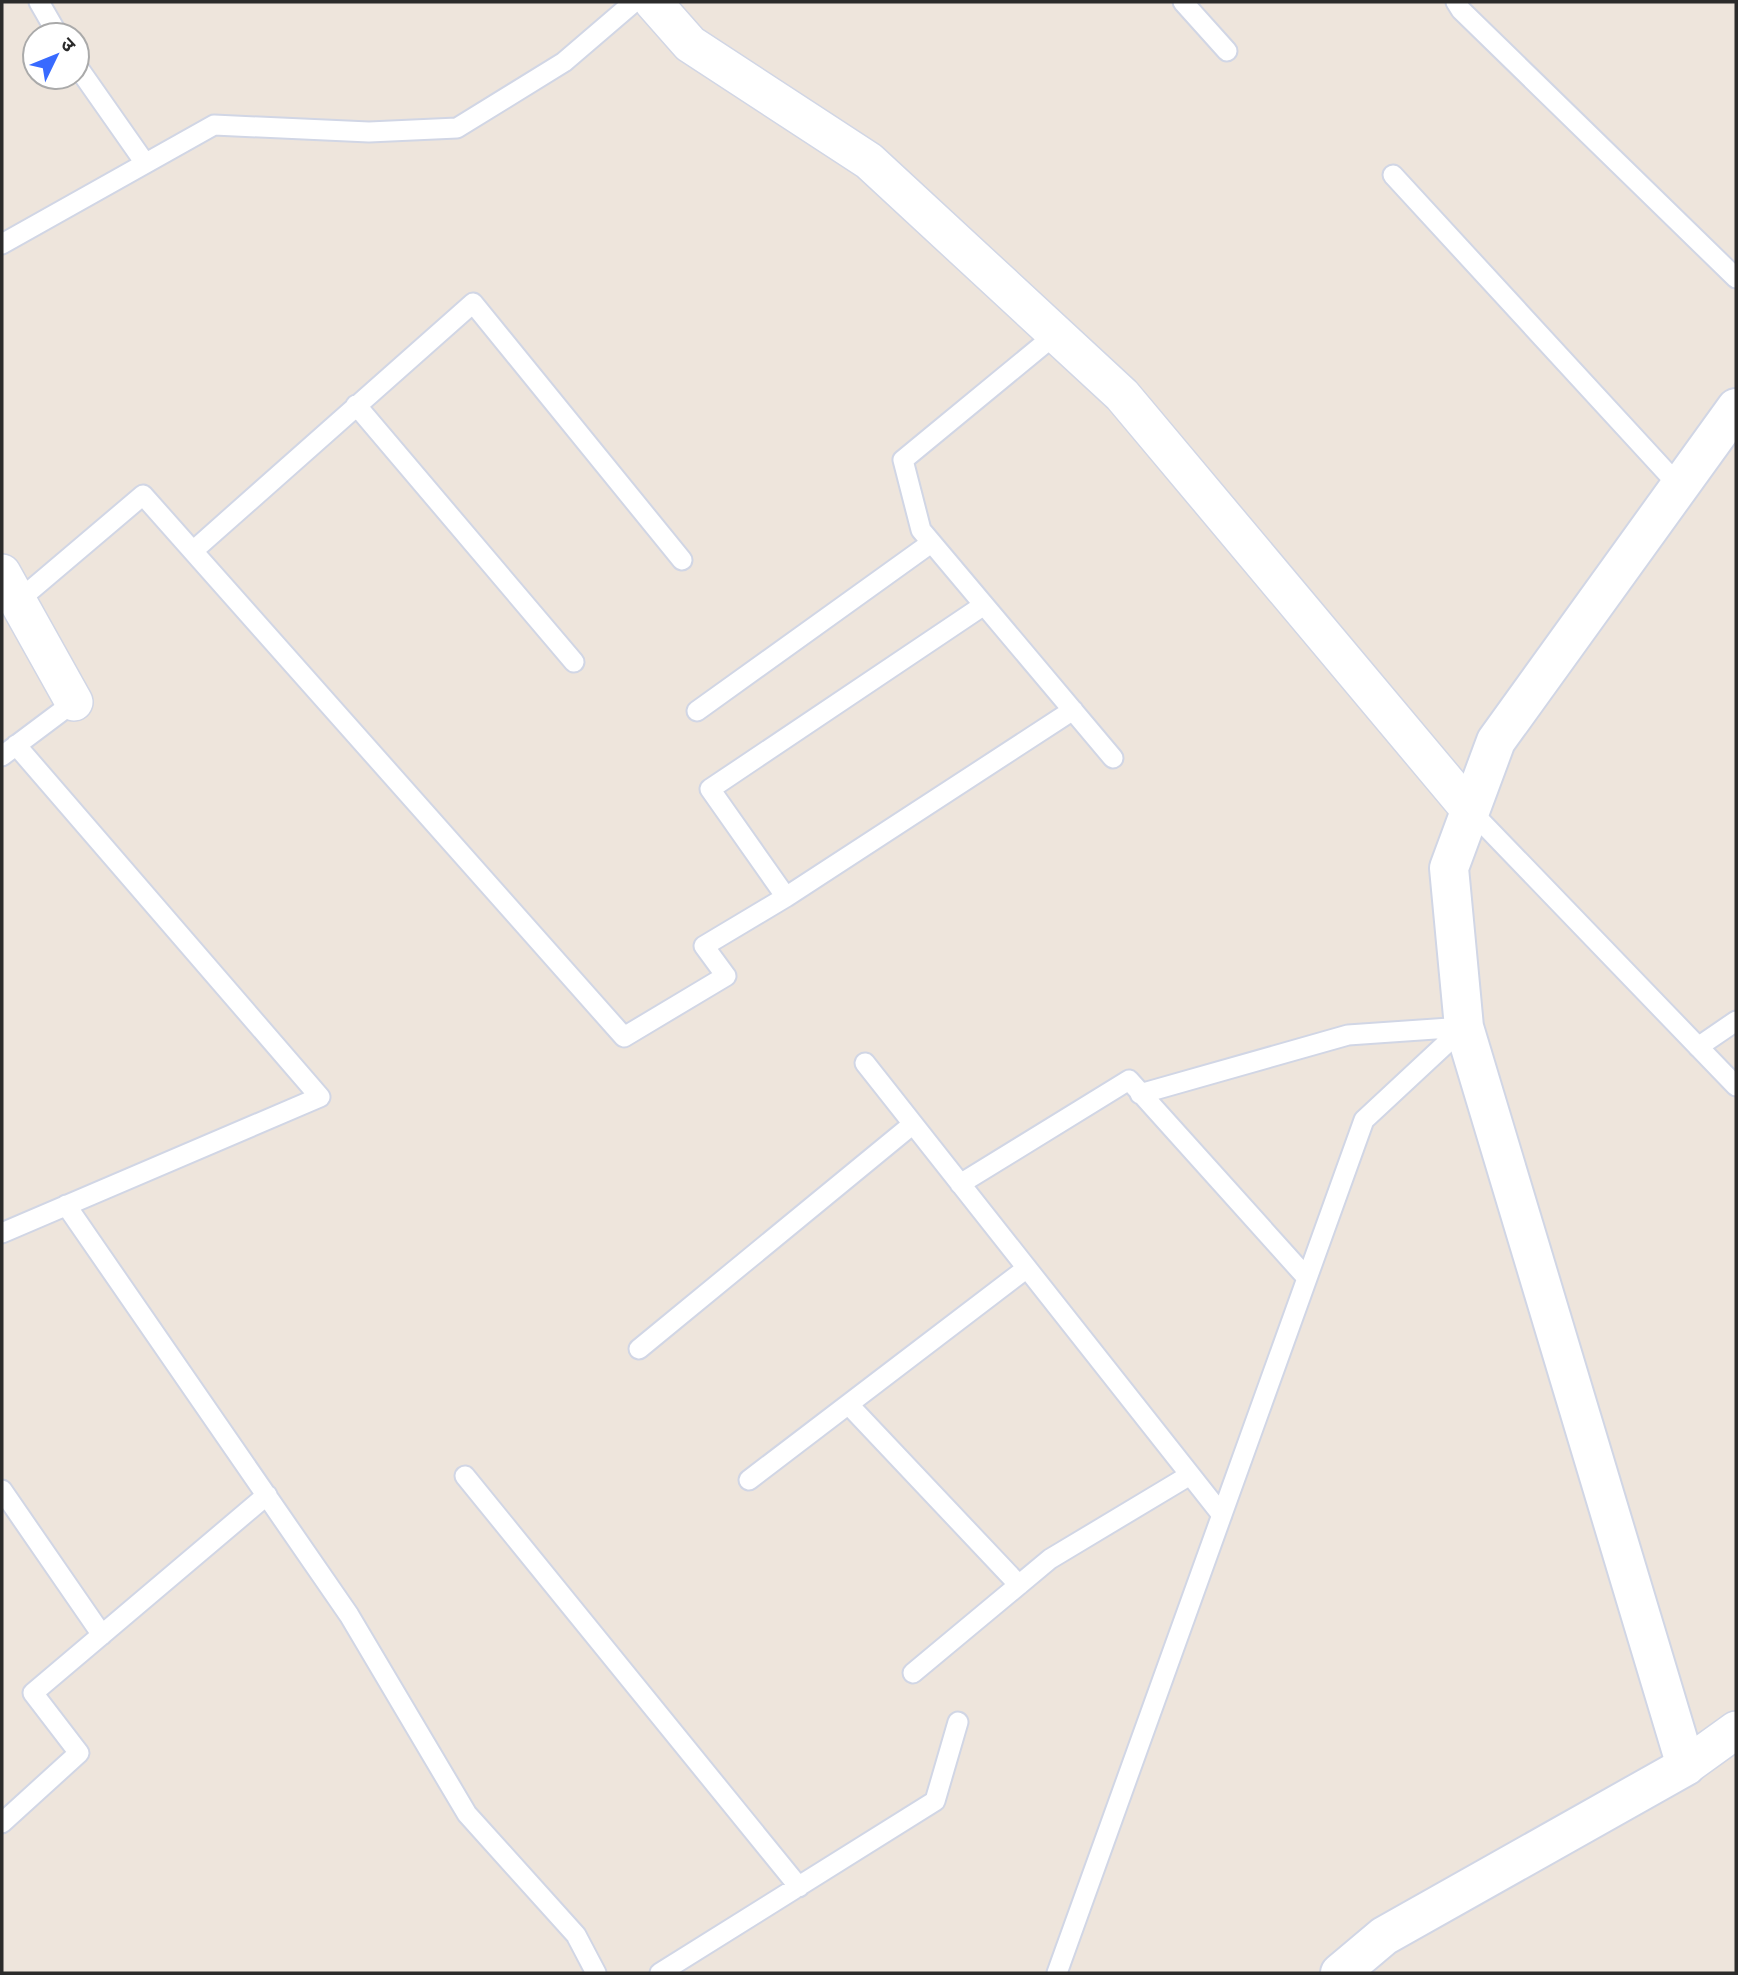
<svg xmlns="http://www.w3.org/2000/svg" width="1738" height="1975" viewBox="0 0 1738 1975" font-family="'IBM Plex Sans','Noto Sans Devanagari',sans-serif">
<rect width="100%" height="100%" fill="#eee5dc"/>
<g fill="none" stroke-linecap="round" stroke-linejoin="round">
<g stroke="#d1d6e5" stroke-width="23">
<path id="lane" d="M 39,2 L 58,35
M 1183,2 L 1227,51
M 1456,2 L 1461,10 L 1736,278
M 77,66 L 145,163
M 1393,175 L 1680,487
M 2,244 L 214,125 L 369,132 L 457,128 L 564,62 L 634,2
M 1056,334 L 903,460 L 921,530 L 1113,758
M 356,405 L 574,662
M 193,551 L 473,303 L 682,560
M 18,601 L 143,495 L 624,1037 L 726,976 L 704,946 L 786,897 L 1073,710
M 697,711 L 931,543
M 2,756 L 74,702
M 1470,810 L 1736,1086
M 786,897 L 710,789 L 984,605
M 1698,1047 L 1736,1021
M 865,1063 L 1222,1515
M 1140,1094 L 1348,1035 L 1464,1027
M 960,1184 L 1129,1080 L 1307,1278
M 66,1205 L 349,1615 L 467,1814 L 576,1935 L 596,1973
M 2,1233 L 320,1097 L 16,745
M 639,1349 L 913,1124
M 849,1405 L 1019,1585
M 465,1476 L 799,1887
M 749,1480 L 1027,1268
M 2,1490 L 102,1635
M 913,1673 L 1050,1559 L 1190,1475
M 2,1823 L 79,1753 L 33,1693 L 267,1495
M 660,1973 L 935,1801 L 958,1722
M 1057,1973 L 1364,1120 L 1464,1027"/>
</g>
<g stroke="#d1d6e5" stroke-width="40">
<path id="street" d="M 653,2 L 690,44 L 869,161 L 1122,395 L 1470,810
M 2,573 L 74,702
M 1686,1766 L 1736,1730"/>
</g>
<g stroke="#d1d6e5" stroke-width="42">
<path id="secondary" d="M 1340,1973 L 1384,1936 L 1686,1766 L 1464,1027 L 1449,868 L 1496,741 L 1736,408"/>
</g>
<use href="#lane" stroke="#fff" stroke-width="19"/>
<use href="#street" stroke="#fff" stroke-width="37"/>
<use href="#secondary" stroke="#fff" stroke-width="38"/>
</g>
<rect width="1738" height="1975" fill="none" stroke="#2b2b2b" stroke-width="7"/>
<g transform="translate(56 56) rotate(47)"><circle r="33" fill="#ffffff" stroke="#aaaaaa" stroke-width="2"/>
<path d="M0-5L12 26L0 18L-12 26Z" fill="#386aff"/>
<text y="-10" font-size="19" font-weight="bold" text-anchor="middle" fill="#2b2b2b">उ</text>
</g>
</svg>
